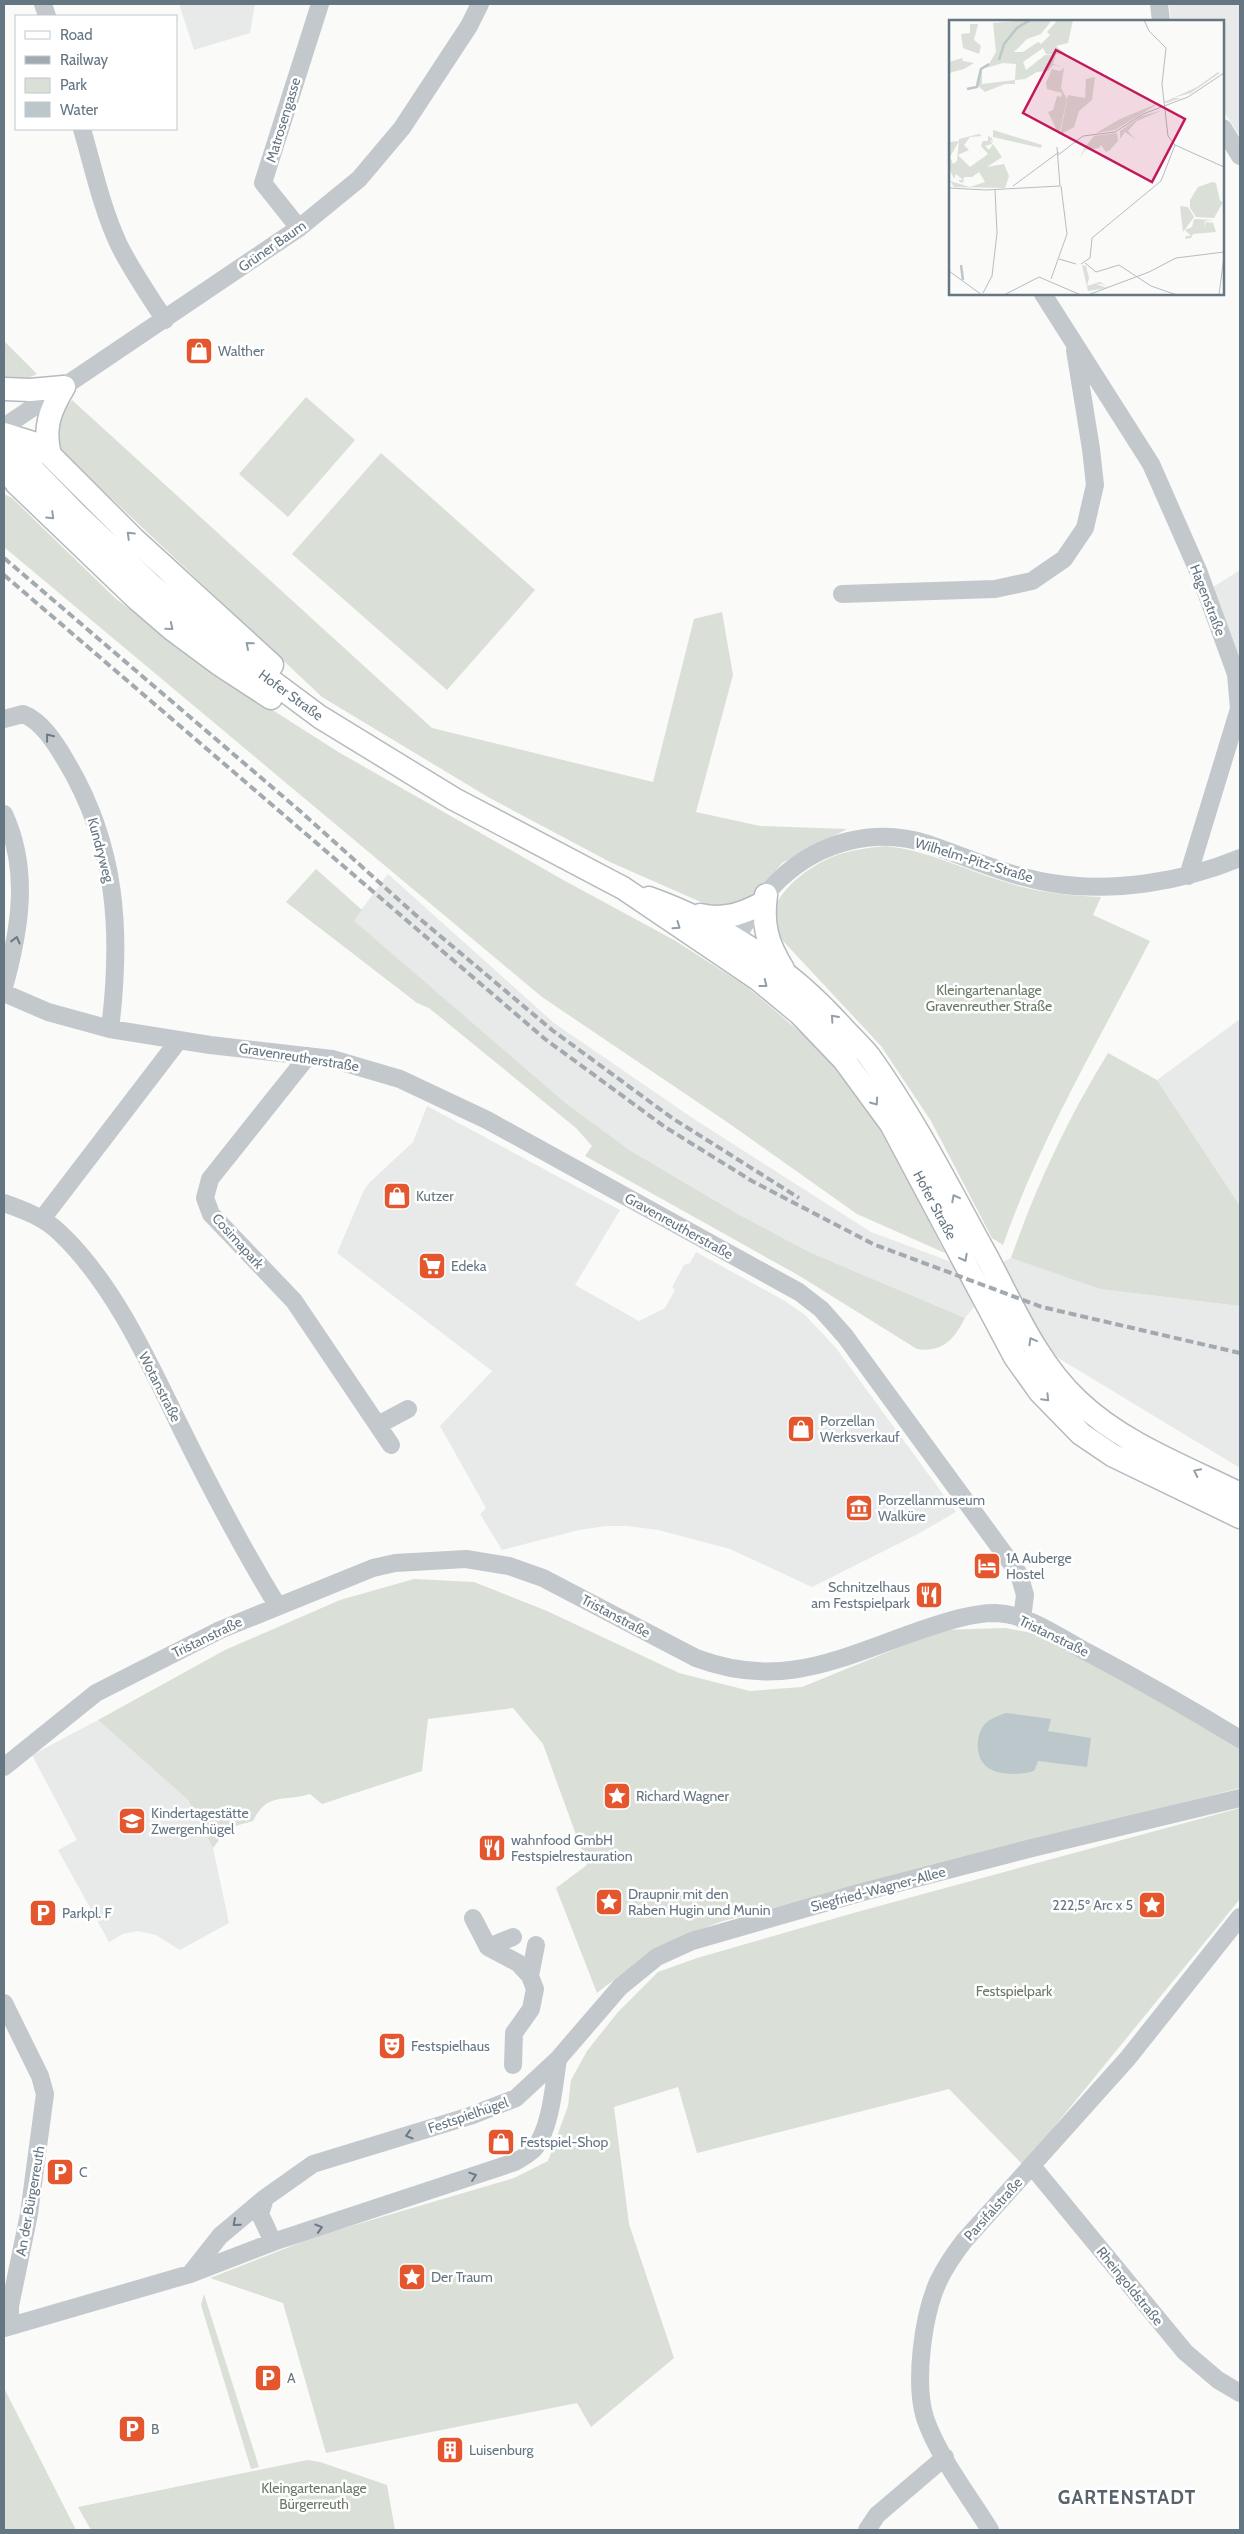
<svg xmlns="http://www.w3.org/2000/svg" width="1244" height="2534" viewBox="0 0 1244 2534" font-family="Cabin,sans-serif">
<rect width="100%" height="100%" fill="#fafaf8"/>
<path fill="#e8e9e9" d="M 179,4 L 255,4 L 250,33 L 194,50 Z
M 1169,4 L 1240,4 L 1240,137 L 1223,110 L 1223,21 L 1171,21 Z
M 1240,570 L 1240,658 L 1213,587 Z
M 388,874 L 554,1023 L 694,1119 L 871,1232 L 981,1273 L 1011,1258 L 1100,1289 L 1240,1306 L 1240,1468 L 974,1307 L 965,1318 L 809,1252 L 738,1214 L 631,1151 L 568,1105 L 353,921 Z
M 1240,1019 L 1240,1206 L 1157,1080 Z
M 427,1106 L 620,1210 L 575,1285 L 639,1321 L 665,1308 L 675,1290 L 672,1287 L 684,1265 L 690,1263 L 696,1252 L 785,1301 L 805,1315 L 836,1348 L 956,1512 L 916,1535 L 812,1587 L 730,1549 L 658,1530 L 627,1526 L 606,1526 L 579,1530 L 502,1550 L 480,1514 L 486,1508 L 440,1426 L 492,1371 L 337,1253 L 364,1190 L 370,1182 L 413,1142 Z
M 98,1720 L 188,1800 L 213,1848 L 229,1923 L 180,1950 L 156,1935 L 138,1931 L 123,1934 L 109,1942 L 58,1850 L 77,1840 L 32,1755 Z"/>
<path fill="#dadfd7" d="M 4,341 L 37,374 L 19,382 L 4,381 Z
M 306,397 L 355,440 L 288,517 L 239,474 Z
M 72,400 L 432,728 L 653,782 L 694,619 L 722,612 L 733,675 L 696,812 L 760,826 L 847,829 L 782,863 L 756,895 L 719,910 L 610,862 L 488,797 L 322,697 L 59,449 L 57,419 Z
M 381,453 L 535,590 L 447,690 L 292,554 Z
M 4,494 L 12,498 L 115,598 L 222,678 L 340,753 L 565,881 L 674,940 L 746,986 L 820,1049 L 885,1135 L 945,1253 L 857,1214 L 727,1122 L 542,997 L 4,547 Z
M 885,846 C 925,850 961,868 999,880 C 1035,892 1063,895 1101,897 L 1093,915 L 1150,941 C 1098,1042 1040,1139 1003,1245 L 992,1238 L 931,1121 L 881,1046 L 784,942 C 778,934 771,925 773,914 C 779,888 809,867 832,857 C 849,850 868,848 885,846 Z
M 316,869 L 362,910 L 354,921 L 568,1105 L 631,1151 L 738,1214 L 809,1252 L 965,1318 C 954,1339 943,1353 917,1349 L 798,1275 L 585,1156 L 592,1146 L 576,1128 L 429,1008 L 417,1003 L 286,902 Z
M 1108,1053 L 1157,1080 L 1240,1206 L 1240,1306 L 1100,1289 L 1011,1258 C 1036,1186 1068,1118 1108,1053 Z
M 414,1579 L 474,1582 L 547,1611 L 679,1673 L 750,1691 L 802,1687 L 942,1630 L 1005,1628 L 1038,1634 L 1131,1680 L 1240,1748 L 1240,1788 L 723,1921 C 674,1938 638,1961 597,1993 L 556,1888 L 587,1865 L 543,1744 L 513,1708 L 428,1719 L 422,1771 L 322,1804 L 310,1794 C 283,1802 267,1792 253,1821 L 228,1828 L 213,1848 L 188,1800 L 98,1720 L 225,1650 L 340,1600 Z
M 1240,1808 L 1240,1899 L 1023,2165 L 949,2089 L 697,2153 L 678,2087 L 614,2107 L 629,2224 L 674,2358 L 591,2427 L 577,2403 L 326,2453 L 283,2303 L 210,2278 L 317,2236 L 514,2178 L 548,2161 L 568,2106 L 571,2080 L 587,2051 L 618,2012 L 658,1972 L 697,1958 L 857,1912 Z
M 204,2294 L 259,2467 L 251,2469 L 201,2305 Z
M 4,2388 L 76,2530 L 4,2530 Z
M 307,2460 L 320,2462 L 387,2485 L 395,2530 L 91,2530 L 78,2507 Z"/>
<path fill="#bbc7cb" d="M 1006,1713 L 1051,1719 L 1048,1731 L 1091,1738 L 1087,1767 L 1038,1761 L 1034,1771 C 1021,1775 999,1776 987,1767 C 974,1757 975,1731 988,1721 C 993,1718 999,1715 1006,1713 Z"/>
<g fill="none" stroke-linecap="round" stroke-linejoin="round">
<g stroke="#b5babe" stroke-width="25">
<path id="major" d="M 4,389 L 30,390 L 64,387
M 4,434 L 33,443 L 50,455 L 134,539 L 272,665
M 4,440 L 75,513 L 151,585 L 231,651 L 320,717 L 454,799 L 623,888 L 759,980 L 800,1014 L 844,1060 L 891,1124 L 1015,1357 L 1040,1392 L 1081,1434 L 1112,1455 L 1240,1517
M 50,455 C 43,428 50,410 64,387
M 4,465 L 16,483 L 137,599 L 173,630 L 219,664 L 271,698
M 766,895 C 762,925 767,943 783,969
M 649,898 C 724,925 789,968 842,1027 C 851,1037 861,1046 869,1056 C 915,1120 950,1190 988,1259 C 1014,1308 1037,1363 1078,1401 C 1123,1444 1186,1467 1240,1494
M 700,915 C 722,920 739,915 759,905"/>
</g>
<path stroke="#c3c8cc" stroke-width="18" d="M 43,4 L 47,16
M 1159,4 L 1161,21
M 1223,128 L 1240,156
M 82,129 C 93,167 102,209 119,245 C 132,271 149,296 165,320
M 299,228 L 263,183 L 320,4
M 1043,294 L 1151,464 L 1199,573 L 1236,674 L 1239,709 L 1188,876
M 4,427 L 299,228 L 359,179 L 402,128 L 469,26 L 480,4
M 842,594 L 995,589 L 1032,581 L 1064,559 L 1085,528 L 1095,485 L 1091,449 L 1075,350
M 4,719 L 23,714 C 42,721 56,744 66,761 C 117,846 122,932 110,1029
M 4,814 C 30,870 20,930 4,987
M 729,949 C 744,925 760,898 780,879 C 820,841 876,827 928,844 C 969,858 1008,876 1051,883 C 1113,893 1182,882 1240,858
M 4,993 L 48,1012 L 110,1029 L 210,1045 L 332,1059 L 400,1079 L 487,1120 L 799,1292 L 821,1309 L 845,1336 L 1019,1574 L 1025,1595 L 1022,1619
M 308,1056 L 210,1179 L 205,1198 L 211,1214 L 294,1301 L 391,1445
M 4,1203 C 24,1210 45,1218 60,1233 C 112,1282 147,1358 178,1422 C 209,1485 241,1546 277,1605
M 42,1219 L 179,1040
M 378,1425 L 408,1409
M 4,1767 L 96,1693 L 220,1630 L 373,1568 L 395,1563 L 466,1559 L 509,1566 L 543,1578 L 696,1658 C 781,1690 838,1659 918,1631 C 942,1623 970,1613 995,1613 C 1028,1614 1057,1636 1085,1651 C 1138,1679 1189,1708 1240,1739
M 473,1918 L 488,1947 L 518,1963 L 530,1976
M 488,1947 L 513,1937
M 4,2003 L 40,2076 L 45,2094 L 29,2214 L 10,2306 L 10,2326
M 513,2065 L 514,2033 L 531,2009 L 535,1989 L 530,1976 L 536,1945
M 1032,2166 L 1185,2352 L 1218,2380 L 1240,2393
M 265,2198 L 260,2214 L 273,2242
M 190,2274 L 220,2236 L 265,2198 L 313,2164 L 470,2116 L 516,2098 L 558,2059 L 620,1987 L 657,1957 L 692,1941 L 859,1893 L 1028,1849 L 1240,1798
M 4,2328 L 190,2274 L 273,2242 L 515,2162 C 522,2158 529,2154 534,2149 C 551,2129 554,2084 558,2059
M 867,2530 L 877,2515 L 945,2457
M 990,2530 C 969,2496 938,2456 925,2418 C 914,2382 923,2316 938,2282 C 945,2267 954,2254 964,2241 L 1128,2058 L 1240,1917"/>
<use href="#major" stroke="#fff" stroke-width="22"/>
<path stroke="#a2aab0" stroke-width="4" stroke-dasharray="8 4" stroke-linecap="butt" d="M 4,558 L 300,811 L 420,919 L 552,1030 L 672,1118 L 799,1198
M 4,575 L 545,1039 L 665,1127 L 752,1181 L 873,1244 L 1042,1307 L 1240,1353"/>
</g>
<defs><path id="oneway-chevron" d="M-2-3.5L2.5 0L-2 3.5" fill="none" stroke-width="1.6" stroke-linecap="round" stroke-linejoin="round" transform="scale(1.25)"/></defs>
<g stroke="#939fa8">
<use href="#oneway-chevron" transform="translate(51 516) rotate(44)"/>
<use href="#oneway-chevron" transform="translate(130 535) rotate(-136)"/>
<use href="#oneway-chevron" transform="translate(170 627) rotate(40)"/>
<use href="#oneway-chevron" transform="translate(249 645) rotate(-139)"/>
<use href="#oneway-chevron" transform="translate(677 926) rotate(35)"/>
<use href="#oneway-chevron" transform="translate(764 984) rotate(38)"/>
<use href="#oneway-chevron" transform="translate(834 1018) rotate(-132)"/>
<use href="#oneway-chevron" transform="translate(875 1102) rotate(54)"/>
<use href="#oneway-chevron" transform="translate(955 1198) rotate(-118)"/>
<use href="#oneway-chevron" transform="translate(964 1258) rotate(62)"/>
<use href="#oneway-chevron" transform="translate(1032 1341) rotate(-119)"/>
<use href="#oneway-chevron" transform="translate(1046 1398) rotate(46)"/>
<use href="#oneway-chevron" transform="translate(1197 1472) rotate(-154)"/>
</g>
<g stroke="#6a7a87">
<use href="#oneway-chevron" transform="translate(49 737) rotate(-128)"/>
<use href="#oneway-chevron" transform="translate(16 940) rotate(-76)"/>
<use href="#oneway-chevron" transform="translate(409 2135) rotate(163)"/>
<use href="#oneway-chevron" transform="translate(473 2176) rotate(-19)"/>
<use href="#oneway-chevron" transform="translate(236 2223) rotate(139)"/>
<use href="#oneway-chevron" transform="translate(319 2228) rotate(-17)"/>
</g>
<defs>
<g id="shop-square" transform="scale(1.4375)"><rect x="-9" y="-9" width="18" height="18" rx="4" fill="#e4572e" stroke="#fff"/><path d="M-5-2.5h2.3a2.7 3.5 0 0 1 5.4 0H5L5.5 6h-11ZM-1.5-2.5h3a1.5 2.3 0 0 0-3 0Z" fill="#fff"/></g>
<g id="supermarket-square" transform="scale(1.4375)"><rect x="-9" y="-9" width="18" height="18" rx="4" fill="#e4572e" stroke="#fff"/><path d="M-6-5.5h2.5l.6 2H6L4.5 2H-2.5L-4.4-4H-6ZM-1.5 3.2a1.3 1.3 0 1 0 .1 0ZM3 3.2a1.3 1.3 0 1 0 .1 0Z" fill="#fff"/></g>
<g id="museum-square" transform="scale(1.4375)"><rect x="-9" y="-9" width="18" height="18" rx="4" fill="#e4572e" stroke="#fff"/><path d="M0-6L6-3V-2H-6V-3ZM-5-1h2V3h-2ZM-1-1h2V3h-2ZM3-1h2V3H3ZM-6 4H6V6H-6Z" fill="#fff"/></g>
<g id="hotel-square" transform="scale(1.4375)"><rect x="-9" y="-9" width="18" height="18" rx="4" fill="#e4572e" stroke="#fff"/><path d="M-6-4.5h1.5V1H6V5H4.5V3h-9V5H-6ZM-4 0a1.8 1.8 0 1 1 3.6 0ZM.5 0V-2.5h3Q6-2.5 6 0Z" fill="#fff"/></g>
<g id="restaurant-square" transform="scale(1.4375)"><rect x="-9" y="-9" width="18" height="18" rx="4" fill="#e4572e" stroke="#fff"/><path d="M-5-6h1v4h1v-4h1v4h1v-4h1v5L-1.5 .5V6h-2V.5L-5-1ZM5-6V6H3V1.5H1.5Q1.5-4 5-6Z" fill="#fff"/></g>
<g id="sight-square" transform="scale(1.4375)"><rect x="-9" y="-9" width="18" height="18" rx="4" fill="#e4572e" stroke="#fff"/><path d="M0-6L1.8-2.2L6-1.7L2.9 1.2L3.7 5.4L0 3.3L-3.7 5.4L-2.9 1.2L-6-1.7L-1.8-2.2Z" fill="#fff"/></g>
<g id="school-square" transform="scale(1.4375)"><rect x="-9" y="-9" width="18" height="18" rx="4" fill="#e4572e" stroke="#fff"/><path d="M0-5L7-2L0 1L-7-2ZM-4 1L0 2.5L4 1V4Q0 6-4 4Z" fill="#fff"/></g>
<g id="parking-square" transform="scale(1.4375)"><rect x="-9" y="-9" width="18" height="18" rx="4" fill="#e4572e" stroke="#fff"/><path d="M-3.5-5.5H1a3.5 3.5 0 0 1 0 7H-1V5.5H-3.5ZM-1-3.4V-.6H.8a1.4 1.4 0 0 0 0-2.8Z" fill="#fff"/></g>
<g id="theatre-square" transform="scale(1.4375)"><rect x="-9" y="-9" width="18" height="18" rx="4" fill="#e4572e" stroke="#fff"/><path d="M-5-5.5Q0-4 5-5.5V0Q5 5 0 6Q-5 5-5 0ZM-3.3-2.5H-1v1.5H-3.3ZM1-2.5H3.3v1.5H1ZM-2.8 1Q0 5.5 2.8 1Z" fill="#fff"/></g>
<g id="building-square" transform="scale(1.4375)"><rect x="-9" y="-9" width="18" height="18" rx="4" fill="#e4572e" stroke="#fff"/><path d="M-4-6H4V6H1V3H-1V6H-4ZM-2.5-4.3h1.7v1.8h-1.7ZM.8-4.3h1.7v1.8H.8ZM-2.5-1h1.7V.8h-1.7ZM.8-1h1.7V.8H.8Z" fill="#fff"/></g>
</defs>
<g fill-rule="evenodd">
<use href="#shop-square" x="199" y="351"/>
<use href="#shop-square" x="397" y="1196"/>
<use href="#supermarket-square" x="432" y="1266"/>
<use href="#shop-square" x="801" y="1429"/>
<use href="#museum-square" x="859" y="1508"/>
<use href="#hotel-square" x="987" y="1566"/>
<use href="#restaurant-square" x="929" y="1595"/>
<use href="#sight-square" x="617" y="1796"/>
<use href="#school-square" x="132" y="1821"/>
<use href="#restaurant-square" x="492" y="1848"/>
<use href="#sight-square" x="609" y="1902"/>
<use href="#sight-square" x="1152" y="1905"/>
<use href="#parking-square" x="43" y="1913"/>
<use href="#theatre-square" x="392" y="2046"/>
<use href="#shop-square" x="501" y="2142"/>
<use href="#parking-square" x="60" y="2172"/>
<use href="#sight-square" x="412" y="2277"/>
<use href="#parking-square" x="268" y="2378"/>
<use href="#parking-square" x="132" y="2429"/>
<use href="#building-square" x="450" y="2450"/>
</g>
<g text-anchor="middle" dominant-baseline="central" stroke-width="5" stroke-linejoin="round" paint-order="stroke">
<g font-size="14" fill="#657683" stroke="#fff">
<text transform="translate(283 120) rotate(-73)">Matrosengasse</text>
<text transform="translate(272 246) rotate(-35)">Grüner Baum</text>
<text transform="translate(1208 600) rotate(69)">Hagenstraße</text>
<text transform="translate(291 695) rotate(36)">Hofer Straße</text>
<text transform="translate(101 850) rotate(75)">Kundryweg</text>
<text transform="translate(974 860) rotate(17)">Wilhelm-Pitz-Straße</text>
<text transform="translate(299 1057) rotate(9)">Gravenreutherstraße</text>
<text transform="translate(935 1205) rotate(62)">Hofer Straße</text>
<text transform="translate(679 1226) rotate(29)">Gravenreutherstraße</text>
<text transform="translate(238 1241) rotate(48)">Cosimapark</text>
<text transform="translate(160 1387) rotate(63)">Wotanstraße</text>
<text transform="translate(616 1616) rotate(28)">Tristanstraße</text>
<text transform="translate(1054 1636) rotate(26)">Tristanstraße</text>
<text transform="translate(207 1637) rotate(-26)">Tristanstraße</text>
<text transform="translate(878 1889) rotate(-15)">Siegfried-Wagner-Allee</text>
<text transform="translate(468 2115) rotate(-19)">Festspielhügel</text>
<text transform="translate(30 2201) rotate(-80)">An der Bürgerreuth</text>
<text transform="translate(993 2209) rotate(-48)">Parsifalstraße</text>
<text transform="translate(1130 2286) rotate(51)">Rheingoldstraße</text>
</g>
<g font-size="14" fill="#657683" stroke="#fff" text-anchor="start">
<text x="218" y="351">Walther</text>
<text x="416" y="1196">Kutzer</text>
<text x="451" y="1266">Edeka</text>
<text x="820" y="1421">Porzellan<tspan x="820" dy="16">Werksverkauf</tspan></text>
<text x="878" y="1500">Porzellanmuseum<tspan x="878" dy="16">Walküre</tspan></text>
<text x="1006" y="1558">1A Auberge<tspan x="1006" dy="16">Hostel</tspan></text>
<text x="910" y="1587" text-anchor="end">Schnitzelhaus<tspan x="910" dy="16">am Festspielpark</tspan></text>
<text x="636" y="1796">Richard Wagner</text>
<text x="151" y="1813">Kindertagestätte<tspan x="151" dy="16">Zwergenhügel</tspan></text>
<text x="511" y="1840">wahnfood GmbH<tspan x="511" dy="16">Festspielrestauration</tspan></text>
<text x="628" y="1894">Draupnir mit den<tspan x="628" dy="16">Raben Hugin und Munin</tspan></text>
<text x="1133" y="1905" text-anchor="end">222,5º Arc x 5</text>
<text x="62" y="1913">Parkpl. F</text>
<text x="411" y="2046">Festspielhaus</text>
<text x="520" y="2142">Festspiel-Shop</text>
<text x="79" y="2172">C</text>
<text x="431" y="2277">Der Traum</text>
<text x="287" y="2378">A</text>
<text x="151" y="2429">B</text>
<text x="469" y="2450">Luisenburg</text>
</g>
<g font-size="14" fill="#687a64" stroke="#fff">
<text x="989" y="990">Kleingartenanlage<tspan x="989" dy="16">Gravenreuther Straße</tspan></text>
<text x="1014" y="1991">Festspielpark</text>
<text x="314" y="2488">Kleingartenanlage<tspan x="314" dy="16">Bürgerreuth</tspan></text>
</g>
<g font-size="19" font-weight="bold" letter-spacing="1" fill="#57646e" stroke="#fff">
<text x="1127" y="2497">GARTENSTADT</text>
</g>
</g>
<g transform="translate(949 20)">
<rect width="275" height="275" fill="#fafaf8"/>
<path d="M 78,0 L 124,0 L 119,23 L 107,26 L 117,34 L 107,34 L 104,44 L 114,47 L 104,45 L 99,51 L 88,52 L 76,59 L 66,60 L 66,64 L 56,64 L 36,72 L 27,64 L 31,49 L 40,44 L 47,32 L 44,3 ZM 103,0 L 107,2 L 98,12 L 101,15 L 92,24 L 89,22 L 74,32 L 65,32 L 78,19 L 92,14 ZM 94,28 L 97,34 L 106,35 L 96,35 L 77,50 L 74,42 ZM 54,43 L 67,44 L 66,60 L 33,64 L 33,49 ZM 21,4 L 29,4 L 25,20 L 32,26 L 30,34 L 14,28 L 12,14 L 21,13 ZM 13,38 L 14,41 L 25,43 L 15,49 L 0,53 L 0,42 ZM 115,48 L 112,68 L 118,79 L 110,115 L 99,92 L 104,90 L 108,76 L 112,77 L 113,73 L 98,69 L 97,63 L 103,49 L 111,51 ZM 269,52 L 271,53 L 242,73 L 224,78 L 232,78 L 218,83 L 215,82 L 248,67 ZM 146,57 L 143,80 L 130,91 L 125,107 L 111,115 L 119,75 L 136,78 L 137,59 ZM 212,82 L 166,110 L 147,113 L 171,99 ZM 214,90 L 188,101 L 179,111 L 186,119 L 176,112 L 171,119 L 171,111 L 192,96 ZM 44,110 L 93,125 L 92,128 L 44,117 ZM 168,113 L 169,121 L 161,130 L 157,132 L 152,125 L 150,128 L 136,130 L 130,139 L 136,127 L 145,116 ZM 30,114 L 33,116 L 21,117 L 15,125 L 20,130 L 9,135 L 21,147 L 39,134 L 32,126 L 34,121 L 39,121 L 39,116 L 43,118 L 44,123 L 41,118 L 43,124 L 36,126 L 40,130 L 44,124 L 53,137 L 38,147 L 55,144 L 60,156 L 56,168 L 5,167 L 1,161 L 21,167 L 36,162 L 30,152 L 23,157 L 15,157 L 14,163 L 11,162 L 9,160 L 14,160 L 7,154 L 5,159 L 0,148 L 0,122 L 10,121 L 1,137 L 4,144 L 8,141 L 10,119 ZM 263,162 L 267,163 L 271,181 L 274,182 L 265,198 L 247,197 L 241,188 L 241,180 L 249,167 ZM 231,186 L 239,187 L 245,197 L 234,212 ZM 245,199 L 264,200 L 256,201 L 255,208 L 257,202 L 264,203 L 267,212 L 244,214 L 242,218 L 236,219 L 237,216 L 242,216 L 236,210 L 243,207 ZM 133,245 L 137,246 L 140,258 L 138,266 L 151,262 L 160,267 L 153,264 L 147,264 L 158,268 L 139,271 Z" fill="#dadfd7" fill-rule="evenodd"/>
<path fill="none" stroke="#bbc7cb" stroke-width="2.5" d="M 50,40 L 55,24 L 68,8 L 81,0M 18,69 L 28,67 L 32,49 L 40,44M 12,245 L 14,260"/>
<path fill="none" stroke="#b5bdc2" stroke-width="1" d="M 195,0 L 200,11 L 217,28 L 213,64 L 219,116 L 226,125 L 275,147M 109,135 L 134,116 L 166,112 L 194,94 L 239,77 L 275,53M 64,166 L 110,132M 0,168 L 37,170 L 111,166 L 108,127M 110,239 L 127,244M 136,243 L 147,252 L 170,245 L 202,266 L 228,275M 132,244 L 141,238 L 143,218 L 212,161 L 226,125M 0,251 L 33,275M 102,259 L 118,214 L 112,166M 34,273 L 43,256 L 48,213 L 46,170M 55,275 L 90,257 L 132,275M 139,275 L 200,252 L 227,238 L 275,232M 270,275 L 275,236"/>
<path fill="#c2185b" fill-opacity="0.15" stroke="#c2185b" stroke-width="2.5" d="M 107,30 L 236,99 L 203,162 L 74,93 Z"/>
<rect width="275" height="275" fill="none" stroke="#657683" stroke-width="2.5"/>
</g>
<rect width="1244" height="2534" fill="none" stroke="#657683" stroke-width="10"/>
<rect x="15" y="15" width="162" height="115" fill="#ffffff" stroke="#c1c8cd"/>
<rect x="25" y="31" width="25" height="8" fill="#ffffff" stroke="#c1c8cd"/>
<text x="60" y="40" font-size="15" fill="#657683">Road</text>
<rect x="25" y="56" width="25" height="8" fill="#a2aab0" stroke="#c1c8cd"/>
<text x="60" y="65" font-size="15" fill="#657683">Railway</text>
<rect x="25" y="78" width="25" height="15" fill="#dadfd7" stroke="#c1c8cd"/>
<text x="60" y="90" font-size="15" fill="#657683">Park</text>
<rect x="25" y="102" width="25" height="15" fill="#bbc7cb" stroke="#c1c8cd"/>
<text x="60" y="115" font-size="15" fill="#657683">Water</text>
</svg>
